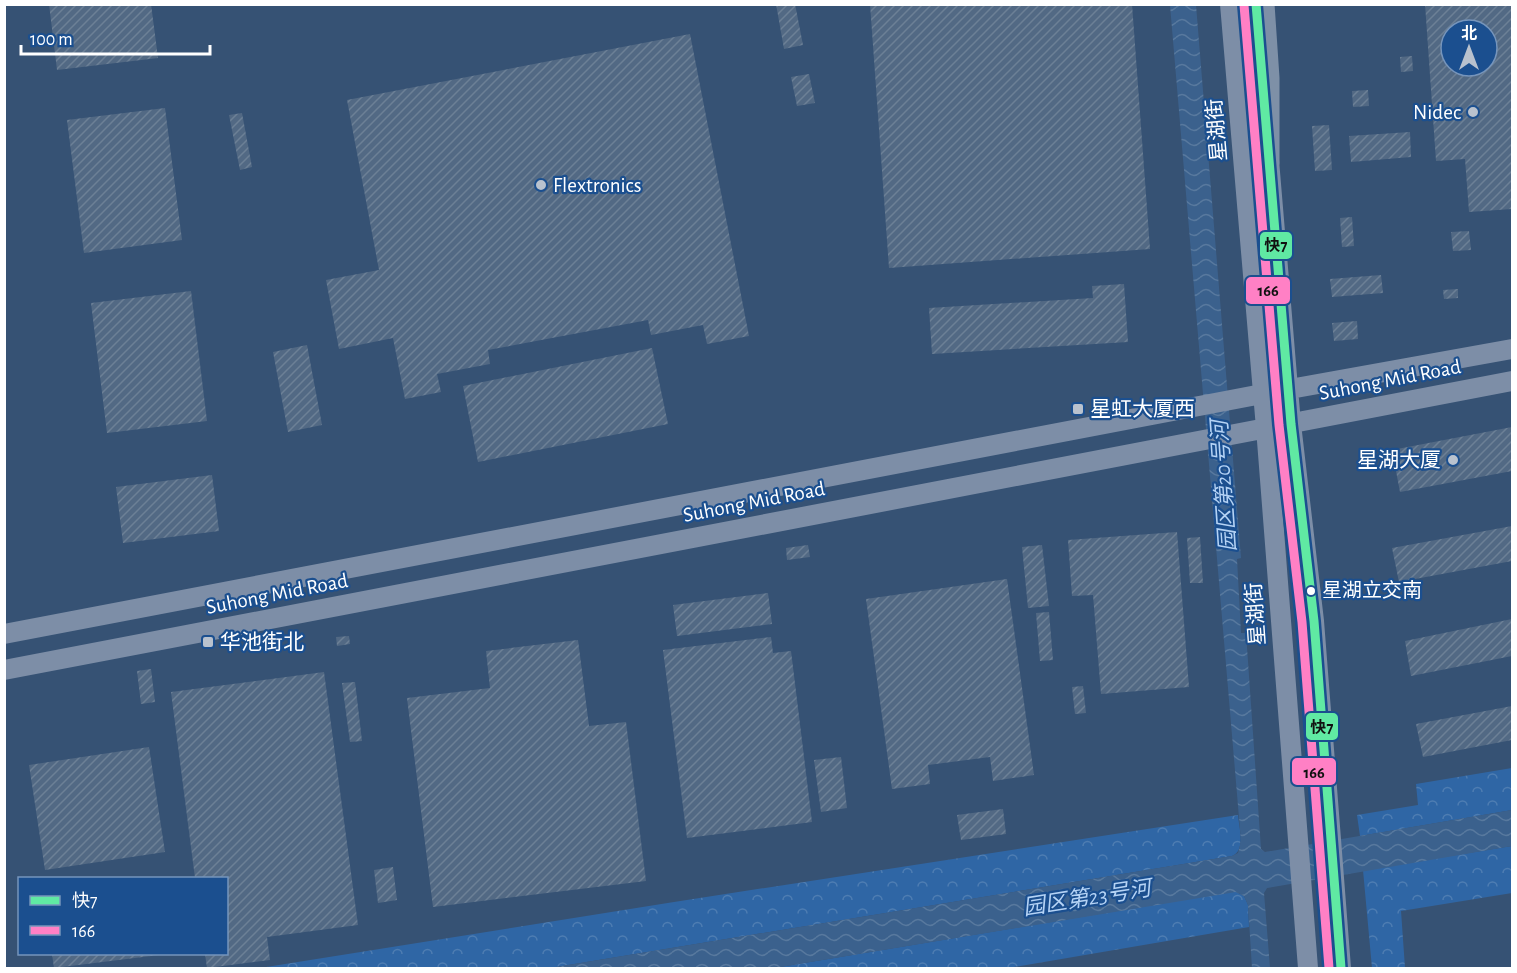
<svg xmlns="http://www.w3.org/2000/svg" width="1517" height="973" viewBox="0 0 1517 973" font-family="'Alegreya Sans','Noto Sans SC',sans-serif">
<defs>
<pattern id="forest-crowns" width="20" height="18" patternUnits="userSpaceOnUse" patternTransform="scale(1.5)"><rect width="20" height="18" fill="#2f66a5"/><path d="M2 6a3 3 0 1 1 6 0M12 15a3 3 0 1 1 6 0" fill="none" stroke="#4e7db2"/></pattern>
<pattern id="water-waves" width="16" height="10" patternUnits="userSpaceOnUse" patternTransform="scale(1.5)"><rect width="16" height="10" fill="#3b618d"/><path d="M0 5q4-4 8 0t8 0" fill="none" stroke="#58799e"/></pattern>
<pattern id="building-hatch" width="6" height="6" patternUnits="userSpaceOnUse" patternTransform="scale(1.5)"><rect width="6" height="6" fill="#526984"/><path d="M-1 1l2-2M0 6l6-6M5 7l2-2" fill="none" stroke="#6c8096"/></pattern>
</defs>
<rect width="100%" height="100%" fill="#365274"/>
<path fill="url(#forest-crowns)" d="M 1512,768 L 1512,810 L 1360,836 L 1357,815 L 1418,805 L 1416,784 Z
M 1238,815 C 1239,828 1246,850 1232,856 L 550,968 L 260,968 L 674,902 Z
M 1512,846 L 1512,893 L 1401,911 L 1405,968 L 1372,968 L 1363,870 Z
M 1231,892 L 1236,892 L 1244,896 L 1248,905 L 1249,927 L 1008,968 L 774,968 Z"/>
<path fill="url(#water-waves)" d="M 1170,5 L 1196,5 L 1241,558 L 1237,559 L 1241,633 L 1246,633 L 1261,849 L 1265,852 L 1512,810 L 1512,846 L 1267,888 L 1264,893 L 1270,968 L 1252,968 L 1248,905 L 1244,896 L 1236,892 L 774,968 L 550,968 L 1232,856 L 1238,853 L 1241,841 Z"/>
<path fill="url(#building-hatch)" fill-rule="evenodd" d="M 49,4 L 151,4 L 158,58 L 57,70 Z
M 776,4 L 795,4 L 803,45 L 784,49 Z
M 870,4 L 1132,4 L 1150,249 L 889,268 Z
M 1425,4 L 1512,4 L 1512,209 L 1469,212 L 1465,159 L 1436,161 ZM 1451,30 L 1487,30 L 1487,66 L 1451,66 Z
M 690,34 L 749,336 L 707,344 L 703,325 L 651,335 L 648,320 L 488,350 L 490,364 L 437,374 L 441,392 L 405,399 L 393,338 L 339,349 L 326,280 L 379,270 L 347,100 Z
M 1412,56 L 1413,71 L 1401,72 L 1400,57 Z
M 809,74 L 815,103 L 797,106 L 791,77 Z
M 1368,90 L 1369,106 L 1353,107 L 1352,91 Z
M 165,108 L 182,240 L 84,253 L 67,120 Z
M 242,113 L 252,167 L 240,170 L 229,115 Z
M 1329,125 L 1332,170 L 1315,171 L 1312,126 Z
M 1410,132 L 1411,157 L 1351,162 L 1349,136 Z
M 1352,217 L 1354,246 L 1342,247 L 1340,218 Z
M 1469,231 L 1471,250 L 1453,251 L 1451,232 Z
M 1381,275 L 1383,293 L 1332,297 L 1330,279 Z
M 1124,284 L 1128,342 L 932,354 L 929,308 L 1093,298 L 1092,286 Z
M 1458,289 L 1458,298 L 1444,299 L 1443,290 Z
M 191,291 L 207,421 L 107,433 L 91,303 Z
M 1357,321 L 1358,339 L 1334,341 L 1332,323 Z
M 307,345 L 322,425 L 288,432 L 273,352 Z
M 652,348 L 668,424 L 478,462 L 463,386 Z
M 1512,427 L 1512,471 L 1400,492 L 1392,450 Z
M 212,475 L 219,531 L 123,543 L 116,487 Z
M 1512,526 L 1512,561 L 1399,582 L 1392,548 Z
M 1177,532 L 1189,687 L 1101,694 L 1093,595 L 1072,596 L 1068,540 Z
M 1200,537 L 1203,583 L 1190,583 L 1187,538 Z
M 808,545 L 810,557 L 787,560 L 786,548 Z
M 1042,545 L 1049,606 L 1028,608 L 1022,547 Z
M 1007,579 L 1034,775 L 993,781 L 990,757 L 928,765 L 930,784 L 892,789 L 866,599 Z
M 768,593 L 772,624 L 677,636 L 673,605 Z
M 1049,612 L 1053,660 L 1040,661 L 1036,613 Z
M 1512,619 L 1512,656 L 1411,676 L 1405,641 Z
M 349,636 L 350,644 L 337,646 L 336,637 Z
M 771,637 L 773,653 L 791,651 L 812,822 L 687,838 L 663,650 Z
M 578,640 L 589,726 L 626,722 L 646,881 L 433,907 L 407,698 L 490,688 L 486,651 Z
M 151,669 L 155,702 L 141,704 L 137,671 Z
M 324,672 L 358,925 L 267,937 L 270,960 L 207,968 L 205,954 L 226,954 L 226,878 L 195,878 L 171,692 Z
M 355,682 L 362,741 L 350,742 L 342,683 Z
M 1083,686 L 1086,713 L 1075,714 L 1072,687 Z
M 1512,706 L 1512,740 L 1423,757 L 1416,724 Z
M 149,747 L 165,852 L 45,870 L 29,765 Z
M 841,757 L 847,808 L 821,812 L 814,760 Z
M 1003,809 L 1006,834 L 961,840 L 957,815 Z
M 393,867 L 397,900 L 378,903 L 374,870 Z
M 52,954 L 159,954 L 159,955 L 54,968 Z"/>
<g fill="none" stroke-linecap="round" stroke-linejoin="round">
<path stroke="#7d8ea7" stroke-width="20" d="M 1230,4 L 1266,428 L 1308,968
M 1268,148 L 1291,424 L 1314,621 L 1341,968
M 4,634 L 1262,394 L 1512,349
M 4,670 L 1512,381"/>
<path stroke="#7e90a7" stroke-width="21" d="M 1264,4 L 1269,78 L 1269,163"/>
<g stroke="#1b4f8f" stroke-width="14">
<path id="bus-1" d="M 1256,4 L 1291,424 L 1314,621 L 1341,968"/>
</g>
<g stroke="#1b4f8f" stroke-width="14">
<path id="bus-2" d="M 1244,5 L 1279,425 L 1302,622 L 1329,968"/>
</g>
<use href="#bus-1" stroke="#60e9a3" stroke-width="9"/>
<use href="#bus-2" stroke="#ff80c5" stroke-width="9"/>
</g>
<g fill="#b9c2ce" stroke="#1b4f8f" stroke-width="2">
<circle cx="1473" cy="112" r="6"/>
<circle cx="541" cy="185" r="6"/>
<rect x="1072" y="403" width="12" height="12" rx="3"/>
<circle cx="1453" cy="460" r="6"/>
<rect x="202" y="636" width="12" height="12" rx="3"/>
</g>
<circle fill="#fff" stroke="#1b4f8f" stroke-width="2" cx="1311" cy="591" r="5"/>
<g text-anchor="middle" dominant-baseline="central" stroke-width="4.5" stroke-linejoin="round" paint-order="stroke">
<g font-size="20" fill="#fff" stroke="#1b4f8f" text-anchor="start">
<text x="1322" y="591">星湖立交南</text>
</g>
<g font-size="21" fill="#fff" stroke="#1b4f8f" text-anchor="start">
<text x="1461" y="112" text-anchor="end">Nidec</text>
<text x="553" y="185">Flextronics</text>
<text x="1090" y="409">星虹大厦西</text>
<text x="1441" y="460" text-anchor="end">星湖大厦</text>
<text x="220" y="642">华池街北</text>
</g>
<g font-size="21" fill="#fff" stroke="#1b4f8f">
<text transform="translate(1217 130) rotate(-95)">星湖街</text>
<text transform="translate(1390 380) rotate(-11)">Suhong Mid Road</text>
<text transform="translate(754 502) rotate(-11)">Suhong Mid Road</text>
<text transform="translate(277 594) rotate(-11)">Suhong Mid Road</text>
<text transform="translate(1256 614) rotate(-94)">星湖街</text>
</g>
<g font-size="22" font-style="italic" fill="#b5d3f5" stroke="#1b4f8f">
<text transform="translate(1224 486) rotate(-94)">园区第20号河</text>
<text transform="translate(1087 898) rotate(-9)">园区第23号河</text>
</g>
</g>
<g stroke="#1b4f8f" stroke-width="2">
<rect x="1259" y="231" width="34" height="29" rx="6" fill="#60e9a3"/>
<rect x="1245" y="276" width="46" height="29" rx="6" fill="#ff80c5"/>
<rect x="1305" y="712" width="34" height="29" rx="6" fill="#60e9a3"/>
<rect x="1291" y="757" width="46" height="29" rx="6" fill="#ff80c5"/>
</g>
<g font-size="16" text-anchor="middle" font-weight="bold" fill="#111">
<text x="1276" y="251">快7</text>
<text x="1268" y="296">166</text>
<text x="1322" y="733">快7</text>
<text x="1314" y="778">166</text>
</g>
<rect width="1517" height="973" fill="none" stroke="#ffffff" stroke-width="12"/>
<rect x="18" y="877" width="210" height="78" fill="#1b4f8f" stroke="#7695bc" stroke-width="1.5"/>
<rect x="30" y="896" width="30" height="9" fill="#60e9a3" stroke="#7695bc" stroke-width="1.5"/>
<text x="72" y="907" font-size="18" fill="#ffffff">快7</text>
<rect x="30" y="926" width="30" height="9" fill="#ff80c5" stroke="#7695bc" stroke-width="1.5"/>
<text x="72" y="937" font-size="18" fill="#ffffff">166</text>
<g transform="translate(1469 48)"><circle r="28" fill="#1b4f8f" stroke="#7695bc" stroke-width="1.5"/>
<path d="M0-4.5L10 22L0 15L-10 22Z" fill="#b9c2ce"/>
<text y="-9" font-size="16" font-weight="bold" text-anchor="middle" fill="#ffffff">北</text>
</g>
<path d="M21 45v9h189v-9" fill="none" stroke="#ffffff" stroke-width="3"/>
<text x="30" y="45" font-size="18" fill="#ffffff" stroke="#1b4f8f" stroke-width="4.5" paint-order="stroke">100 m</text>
</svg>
